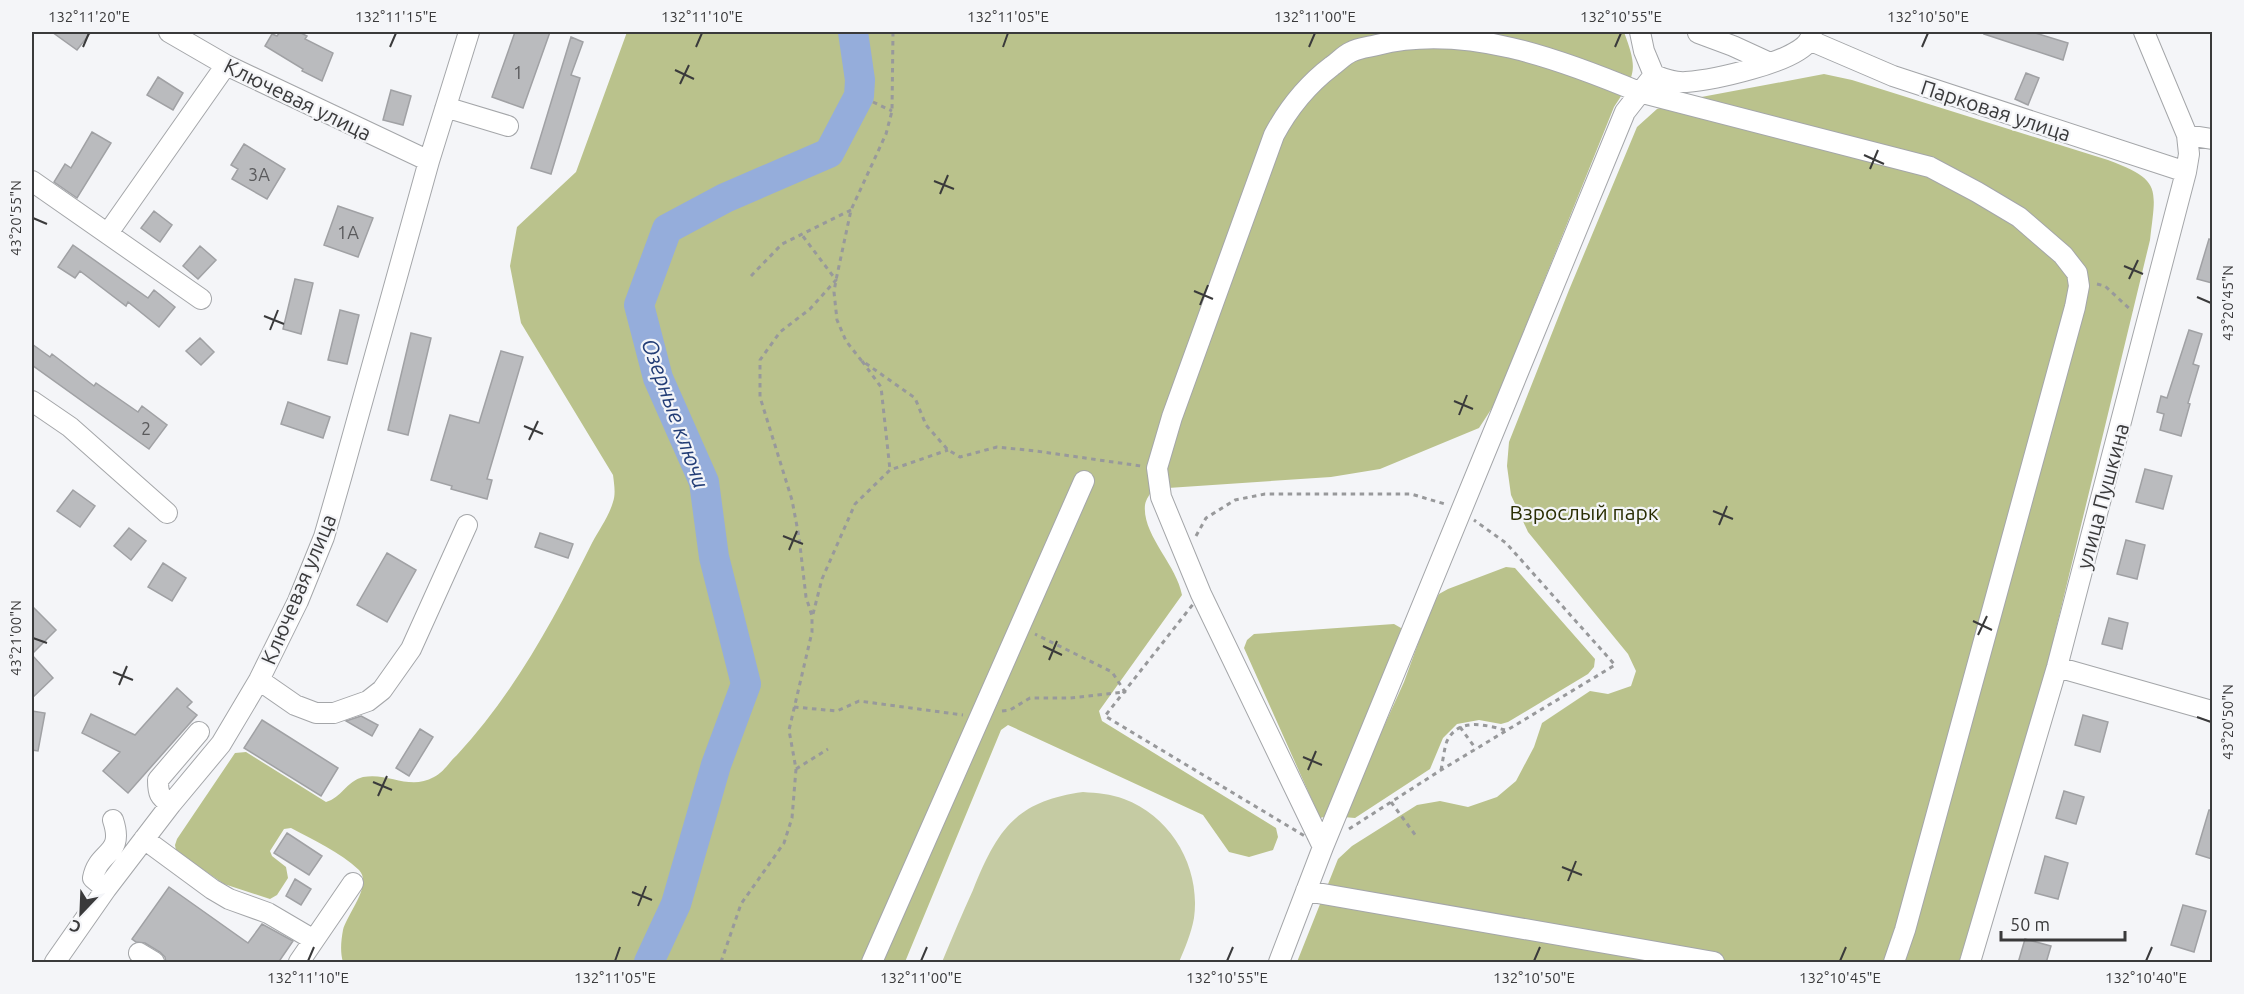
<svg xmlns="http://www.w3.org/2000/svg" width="2244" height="994" viewBox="0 0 2244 994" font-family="Ubuntu,sans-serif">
<rect width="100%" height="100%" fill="#f4f5f8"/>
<path fill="#c5cba3" d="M 1083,792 C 1097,793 1111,794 1124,799 C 1172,817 1201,868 1194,918 C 1191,934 1185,948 1179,962 L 942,962 C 952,938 962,914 973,890 C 997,831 1015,801 1083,792 Z"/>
<path fill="#bac28c" d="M 627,32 L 1624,32 C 1638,70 1636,74 1614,107 L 1494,405 L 1479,428 L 1380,469 L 1331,477 L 1153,489 C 1150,494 1146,499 1145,505 C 1142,535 1177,565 1182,595 L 1099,711 L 1102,721 L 1276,828 L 1278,837 L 1273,850 L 1249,857 L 1229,852 L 1203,815 L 1008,725 L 1001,730 L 905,962 L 343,962 C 340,952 341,941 343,930 C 347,914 373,885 359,870 C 340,852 313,840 291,828 L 284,829 L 270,851 L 272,856 L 286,867 L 288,878 L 277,895 L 270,899 L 224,884 L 176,851 L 175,845 L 177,839 L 235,753 L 246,752 L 326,802 C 341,798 347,781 363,777 C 389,772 409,791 434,777 C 443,773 450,761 457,755 C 514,694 555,617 592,543 C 599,530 609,516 613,502 C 616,494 614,483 613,475 L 521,323 L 510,266 L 517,227 L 576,172 Z
M 1824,74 L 1852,80 L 2108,160 C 2162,180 2156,188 2150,240 L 2034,720 L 1959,962 L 1297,962 L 1338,859 L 1352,846 L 1417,805 L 1440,801 L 1468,807 L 1497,797 L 1516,781 L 1534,747 L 1542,723 L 1590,691 L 1608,694 L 1631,686 L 1636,671 L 1628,654 L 1528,532 L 1511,495 L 1507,466 L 1509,442 L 1569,290 L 1637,127 L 1657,109 L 1680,101 Z
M 1506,567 L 1515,568 L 1595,659 L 1594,667 L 1588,674 L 1508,722 L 1501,724 L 1479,720 L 1457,724 L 1443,738 L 1430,769 L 1355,818 L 1343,817 L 1404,682 L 1431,608 L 1439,594 L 1448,589 Z
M 1394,624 L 1401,628 L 1402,634 L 1328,816 L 1320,818 L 1244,648 L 1247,640 L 1254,634 Z"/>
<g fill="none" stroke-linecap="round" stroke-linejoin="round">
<path stroke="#95addb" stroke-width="30" d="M 649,962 L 676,904 L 716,765 L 746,684 L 714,557 L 704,482 L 658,378 L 639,305 L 667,229 L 725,198 L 829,153 L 859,96 L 860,80 L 853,32"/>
</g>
<path fill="#babbbe" stroke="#a0a1a4" stroke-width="1.5" d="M 52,32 L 91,32 L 77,50 Z
M 280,32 L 299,32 L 307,36 L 305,39 L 333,53 L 322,81 L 302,71 L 303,69 L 265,46 L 272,34 L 277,36 Z
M 515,32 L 550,32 L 523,108 L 492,97 Z
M 1985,32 L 2032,32 L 2068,43 L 2063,60 L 1984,34 Z
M 571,37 L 583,42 L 571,75 L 580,78 L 551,174 L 531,168 Z
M 2026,73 L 2039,78 L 2028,105 L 2015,99 Z
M 158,77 L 183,93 L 173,110 L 147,95 Z
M 391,90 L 411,96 L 403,125 L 383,120 Z
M 92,132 L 111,143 L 77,198 L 54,182 L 65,164 L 71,168 Z
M 244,144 L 285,169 L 267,199 L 232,179 L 238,169 L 231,165 Z
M 338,206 L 373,218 L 358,257 L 324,245 Z
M 154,211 L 172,225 L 160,242 L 141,228 Z
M 2209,239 L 2212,240 L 2212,283 L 2197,279 Z
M 73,245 L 148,298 L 154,290 L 175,307 L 159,327 L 128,302 L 126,306 L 80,271 L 75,278 L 58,267 Z
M 200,246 L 216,260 L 198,279 L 183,266 Z
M 295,279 L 313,283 L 301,334 L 283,329 Z
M 340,310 L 359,315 L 347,364 L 328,360 Z
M 2189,330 L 2202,334 L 2193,364 L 2199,366 L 2188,403 L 2190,404 L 2181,436 L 2160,430 L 2164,414 L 2157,412 L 2161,396 L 2167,398 Z
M 411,333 L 431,338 L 408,435 L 388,430 Z
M 200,338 L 214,352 L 201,365 L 186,351 Z
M 32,344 L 50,357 L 52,354 L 94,386 L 96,383 L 138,412 L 142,406 L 167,425 L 149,449 L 32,365 Z
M 501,351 L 523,357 L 487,479 L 492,480 L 487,499 L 451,489 L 452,486 L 431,480 L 450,415 L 479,423 Z
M 288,402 L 330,417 L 323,438 L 281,424 Z
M 2145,469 L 2172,476 L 2163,509 L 2136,502 Z
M 73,490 L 95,506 L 80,527 L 57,511 Z
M 129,528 L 146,541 L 131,560 L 114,546 Z
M 540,533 L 573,544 L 568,558 L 535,547 Z
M 2126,540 L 2145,545 L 2137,579 L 2117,574 Z
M 387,553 L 416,570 L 387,622 L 357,605 Z
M 163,563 L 186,578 L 172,601 L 148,587 Z
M 32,606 L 56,630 L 32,654 Z
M 2109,618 L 2128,623 L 2122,649 L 2102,644 Z
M 32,655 L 53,678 L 32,698 Z
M 177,688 L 192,702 L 187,707 L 197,715 L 128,793 L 103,771 L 120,752 L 82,733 L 91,714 L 135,735 Z
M 32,711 L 45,713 L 38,751 L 32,750 Z
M 2083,715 L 2108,722 L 2100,752 L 2075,745 Z
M 361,716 L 378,725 L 372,736 L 346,721 Z
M 262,720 L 338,768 L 321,796 L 244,748 Z
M 420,729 L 433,737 L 409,776 L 396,768 Z
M 2064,791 L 2084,797 L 2076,824 L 2056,818 Z
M 2209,810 L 2212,810 L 2212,859 L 2196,854 Z
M 287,833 L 322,856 L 309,875 L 274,853 Z
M 2045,856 L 2068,863 L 2058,899 L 2035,893 Z
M 295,879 L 311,889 L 301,905 L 286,896 Z
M 169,887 L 248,943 L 262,924 L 293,941 L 278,963 L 166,963 L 165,957 L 160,952 L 145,943 L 136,942 L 132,939 Z
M 2183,905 L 2206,911 L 2194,952 L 2171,945 Z
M 2025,939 L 2051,946 L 2046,963 L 2018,963 Z"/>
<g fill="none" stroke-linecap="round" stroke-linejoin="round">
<g stroke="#a4a6a9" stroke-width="22">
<path id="minor" d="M 169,32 L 226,65 L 429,161
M 1640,32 L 1644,51 L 1654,75
M 1698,33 L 1733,46 L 1770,63
M 1809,40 L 1893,76 L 2186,172
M 445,109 L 455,110 L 508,126
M 2187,135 L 2212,139
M 32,181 L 201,299
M 108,233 L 226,65
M 32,401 L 70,427 L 167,513
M 2057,667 L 2212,711
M 259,680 L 295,705 L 316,713 L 334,713 L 368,701 L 382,690 L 411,649 L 467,525
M 171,804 C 159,797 158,793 158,780 L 199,732
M 144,839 L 212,889 L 229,899 L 268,913 L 314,940 L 299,962
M 1323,847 L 1201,594 L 1161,497 L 1157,468 L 1172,417 L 1274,135 C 1289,107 1307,85 1332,66 C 1338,62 1344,55 1351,52 C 1358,48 1369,47 1377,45 C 1464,23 1560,59 1639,92 L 1930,167 L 1977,192 L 2019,217 L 2063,255 L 2077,273 L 2079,286 L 2075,307 L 1905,930 L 1894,962
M 106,889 L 93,878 C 98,850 125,856 113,820
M 1306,891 L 1714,962
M 314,940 L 353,883
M 139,953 L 154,962
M 55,962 L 106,889 L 171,804 L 221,744 L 259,680 L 298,601 L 324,537 L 341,478 L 429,161 L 469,32
M 872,962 L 1084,481
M 1279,962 L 1323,847 L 1625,112 L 1654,75 C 1664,79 1675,83 1686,82 C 1712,80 1794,63 1809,41 C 1811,38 1811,35 1812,32
M 1970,962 L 2057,667 L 2186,172 L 2189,154 L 2187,135 L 2144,32"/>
</g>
<path stroke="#98999b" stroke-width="3" stroke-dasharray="4.5 4.5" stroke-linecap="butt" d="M 893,32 L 892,111 L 886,134 L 851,210 L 836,280 L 834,292 L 837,320 L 846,341 L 861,360 L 915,398 L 926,425 L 948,450 L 960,457 L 997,447 L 1036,451 L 1141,466
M 873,102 L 892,111
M 751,276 L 782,244 L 851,210
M 2097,284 L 2105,286 L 2132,311
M 862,361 L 881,387 L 890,470
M 1196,536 L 1206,518 L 1235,500 L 1265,494 L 1411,494 L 1445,504
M 1205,589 L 1323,847 L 1105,716 Z
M 813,614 L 822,579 L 855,504 L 890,470 L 948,450
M 794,707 L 837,711 L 859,701 L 963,715
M 1002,711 L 1010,710 L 1030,698 L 1070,698 L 1125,692 L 1112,672 L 1035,634
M 1460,727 L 1476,749
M 796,769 L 828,749
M 1441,770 C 1443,761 1444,749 1447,741 C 1459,717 1485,725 1505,730
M 1391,802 L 1416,836
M 1349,829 L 1441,770 L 1615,665 L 1506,543 L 1474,520
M 721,962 L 741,904 L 784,843 L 792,818 L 796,769 L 789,730 L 812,632 L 812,616 L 806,597 L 799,537 L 792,500 L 760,397 L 760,360 L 780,332 L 810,309 L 836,280 L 802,235"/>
<use href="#minor" stroke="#fff" stroke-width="20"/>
</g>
<path fill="none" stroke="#3a3a3b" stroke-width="2" d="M 83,47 L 89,33M 390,47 L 396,33M 696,47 L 702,33M 1003,47 L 1008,33M 1309,47 L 1315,33M 1615,47 L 1621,33M 1922,47 L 1928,33M 675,70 L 694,79M 680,84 L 689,65M 1864,155 L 1884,164M 1870,169 L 1878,150M 934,181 L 954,189M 940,194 L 948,175M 33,218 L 47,224M 2124,266 L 2143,274M 2129,279 L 2138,260M 1194,291 L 1213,299M 2197,297 L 2211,303M 1200,305 L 1208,285M 264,316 L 284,324M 270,330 L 278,310M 1454,401 L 1473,409M 1459,415 L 1467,395M 524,426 L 543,434M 529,440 L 538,421M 1713,511 L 1733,519M 1719,525 L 1727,506M 783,536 L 803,544M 789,550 L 797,531M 1973,621 L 1992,630M 1978,635 L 1987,616M 33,638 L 47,643M 1043,646 L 1062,655M 1049,660 L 1057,641M 113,672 L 133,680M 119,685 L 127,666M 2197,717 L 2211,722M 1303,757 L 1322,765M 1308,770 L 1316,751M 373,782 L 392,790M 378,796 L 387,776M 1562,867 L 1582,875M 1568,881 L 1576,861M 632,892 L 652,900M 638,906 L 646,886M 308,961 L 314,947M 615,961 L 620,947M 921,961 L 927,947M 1227,961 L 1233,947M 1534,961 L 1540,947M 1840,961 L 1846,947M 2146,961 L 2152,947"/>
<g text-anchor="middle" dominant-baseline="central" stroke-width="4.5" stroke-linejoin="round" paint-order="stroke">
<g font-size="18" fill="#5a5a5c">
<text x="518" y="72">1</text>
<text x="259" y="174">3А</text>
<text x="348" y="232">1А</text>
<text x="146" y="428">2</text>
</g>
<g font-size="21" fill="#3a3a3b" stroke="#f4f5f8">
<text transform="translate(298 99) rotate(26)">Ключевая улица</text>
<text transform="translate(1996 110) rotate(18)">Парковая улица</text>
<text transform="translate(2102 496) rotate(-75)">улица Пушкина</text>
<text transform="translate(298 589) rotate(-67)">Ключевая улица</text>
</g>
<g font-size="21" fill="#292d02" stroke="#f4f5f8">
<text x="1584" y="512">Взрослый парк</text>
</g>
<g font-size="22" font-style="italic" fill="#233d76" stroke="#f4f5f8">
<text transform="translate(676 413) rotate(70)">Озерные ключи</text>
</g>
</g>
<rect width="2244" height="994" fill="none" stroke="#f4f5f8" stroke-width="66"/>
<g transform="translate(81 913) rotate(203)" stroke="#f4f5f8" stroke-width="4.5" paint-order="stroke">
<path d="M0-4.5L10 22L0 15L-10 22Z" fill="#3a3a3b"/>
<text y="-9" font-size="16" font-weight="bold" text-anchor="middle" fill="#3a3a3b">С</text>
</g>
<path d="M2001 931v9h124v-9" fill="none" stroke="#3a3a3b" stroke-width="3"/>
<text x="2010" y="931" font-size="18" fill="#3a3a3b" stroke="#f4f5f8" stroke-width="4.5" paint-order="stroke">50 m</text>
<rect x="33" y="33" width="2178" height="928" fill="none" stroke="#3a3a3b" stroke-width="2"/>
<g font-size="15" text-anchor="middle" fill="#3a3a3b">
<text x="89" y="22">132°11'20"E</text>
<text x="396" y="22">132°11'15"E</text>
<text x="702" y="22">132°11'10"E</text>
<text x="1008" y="22">132°11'05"E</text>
<text x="1315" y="22">132°11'00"E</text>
<text x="1621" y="22">132°10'55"E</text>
<text x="1928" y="22">132°10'50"E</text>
<text transform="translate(16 218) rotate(-90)" y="5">43°20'55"N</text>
<text transform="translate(2228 303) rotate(-90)" y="5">43°20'45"N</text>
<text transform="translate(16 638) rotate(-90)" y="5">43°21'00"N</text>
<text transform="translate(2228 722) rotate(-90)" y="5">43°20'50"N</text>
<text x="308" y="983">132°11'10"E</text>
<text x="615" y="983">132°11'05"E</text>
<text x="921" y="983">132°11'00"E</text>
<text x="1227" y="983">132°10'55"E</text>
<text x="1534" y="983">132°10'50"E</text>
<text x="1840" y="983">132°10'45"E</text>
<text x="2146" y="983">132°10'40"E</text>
</g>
</svg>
